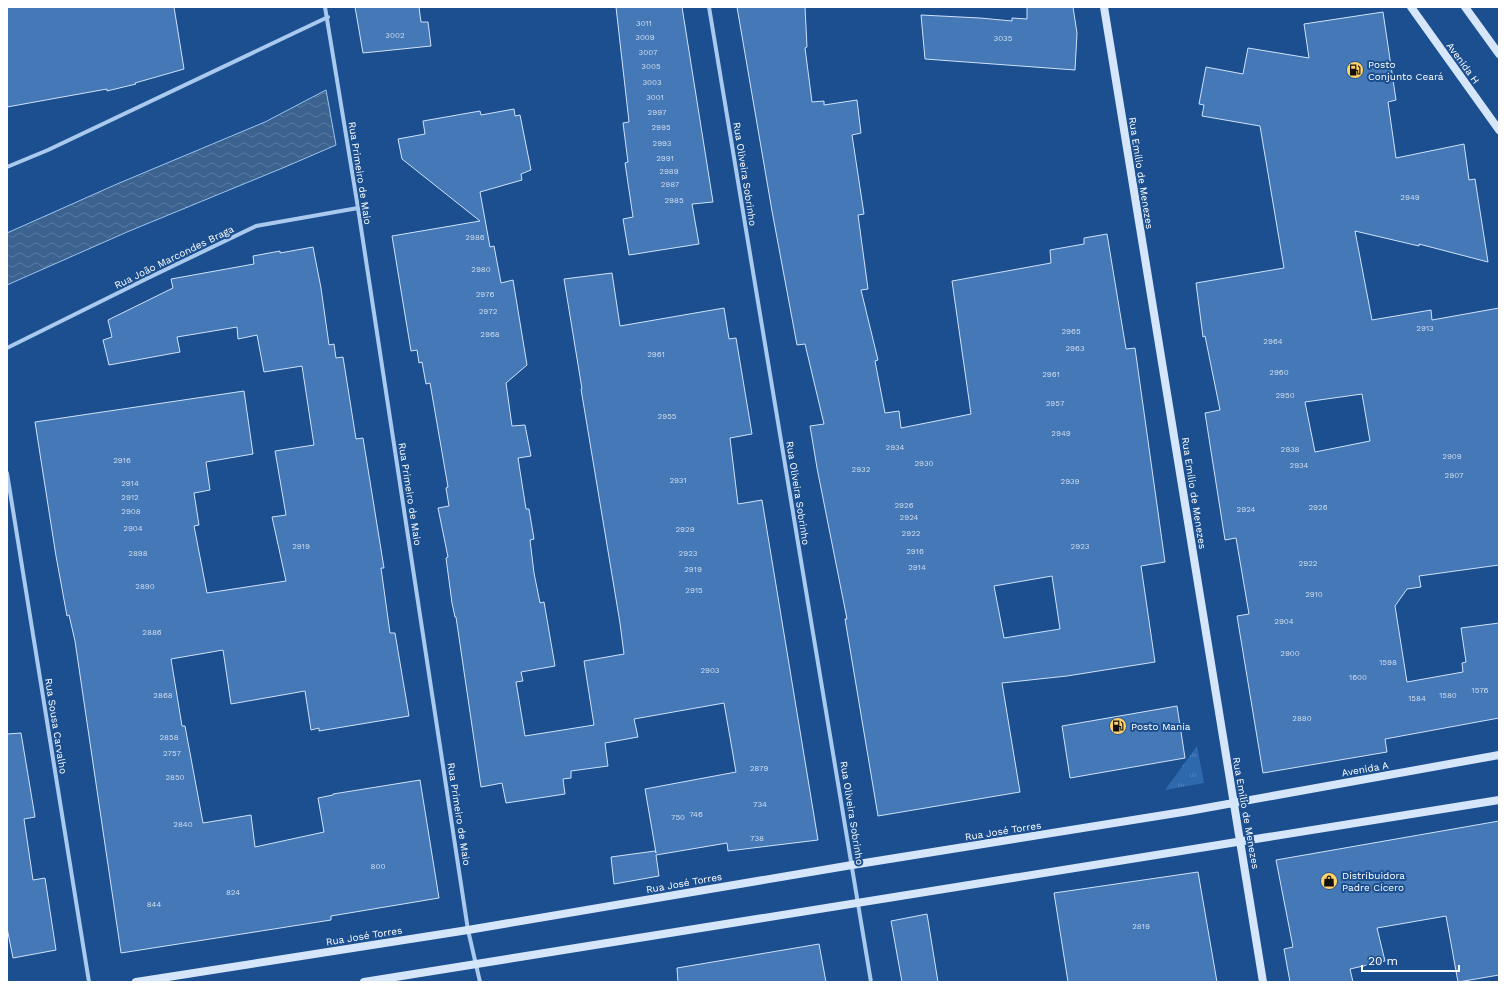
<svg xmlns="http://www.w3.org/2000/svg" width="1506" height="989" viewBox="0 0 1506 989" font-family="'Work Sans',sans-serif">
<defs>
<pattern id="grass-tufts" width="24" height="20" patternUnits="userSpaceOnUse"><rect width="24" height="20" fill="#2e69ad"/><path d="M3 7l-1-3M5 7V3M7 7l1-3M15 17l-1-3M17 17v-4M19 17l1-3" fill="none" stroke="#4d80b9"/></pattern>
<pattern id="water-waves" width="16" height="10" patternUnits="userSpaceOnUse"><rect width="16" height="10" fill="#3c6290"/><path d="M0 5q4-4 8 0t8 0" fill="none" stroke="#597aa1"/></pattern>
</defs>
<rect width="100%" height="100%" fill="#1b4f8f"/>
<path fill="url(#grass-tufts)" d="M 1197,746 L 1204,783 L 1165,790 Z"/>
<path fill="url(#water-waves)" stroke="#9cc4f0" d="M 326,90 L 336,145 L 285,167 L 127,232 L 7,285 L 7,233 L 117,184 L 265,122 Z"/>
<path fill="#4478b7" stroke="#cfe3fa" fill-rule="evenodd" d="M 7,7 L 174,7 L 184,69 L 135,83 L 136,84 L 107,91 L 107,89 L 7,107 Z
M 355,7 L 419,7 L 421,22 L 428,22 L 431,46 L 363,53 Z
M 616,7 L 682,7 L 713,202 L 692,204 L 699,244 L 629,255 L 623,219 L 633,217 L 625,163 L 628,162 L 623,123 L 629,122 Z
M 737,7 L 805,7 L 807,47 L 805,48 L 812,102 L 824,101 L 824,105 L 857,100 L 861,133 L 852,135 L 864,214 L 858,215 L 868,289 L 861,290 L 878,360 L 875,361 L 885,413 L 899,411 L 901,428 L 971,414 L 952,281 L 1051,263 L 1050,250 L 1084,244 L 1084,238 L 1107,234 L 1126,349 L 1135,348 L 1165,562 L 1141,566 L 1155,662 L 1067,676 L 1002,683 L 1020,792 L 878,816 L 845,619 L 847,619 L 817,468 L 810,426 L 824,424 L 805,344 L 797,345 L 772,211 ZM 1052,576 L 1060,629 L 1004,638 L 994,586 Z
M 1027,7 L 1073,7 L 1077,33 L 1075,70 L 925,59 L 921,15 L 980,18 L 1012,21 L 1012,18 L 1027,19 Z
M 1383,12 L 1396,100 L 1388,102 L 1396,158 L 1464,144 L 1469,180 L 1475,179 L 1488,262 L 1419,244 L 1419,246 L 1355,231 L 1372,320 L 1431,310 L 1432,320 L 1499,308 L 1499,565 L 1419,576 L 1421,587 L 1407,589 L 1395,606 L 1407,682 L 1463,672 L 1462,663 L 1466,662 L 1461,628 L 1499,623 L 1499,718 L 1385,739 L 1387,752 L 1263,773 L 1237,616 L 1249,614 L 1236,538 L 1225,540 L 1205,413 L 1220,410 L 1205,336 L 1203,337 L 1196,283 L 1284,268 L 1260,126 L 1202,116 L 1204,105 L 1199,104 L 1206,67 L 1243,74 L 1248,48 L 1309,58 L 1304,24 ZM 1362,394 L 1370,441 L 1315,452 L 1305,402 Z
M 514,109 L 515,116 L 520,115 L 531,170 L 521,174 L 522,180 L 480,192 L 490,247 L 494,246 L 501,283 L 513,280 L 527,365 L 506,383 L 512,426 L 525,425 L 531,456 L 518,458 L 526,509 L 529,509 L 534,539 L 530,540 L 534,573 L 540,603 L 544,602 L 555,666 L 521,672 L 523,681 L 516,682 L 525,736 L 594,725 L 584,661 L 624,654 L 620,623 L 581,389 L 582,389 L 564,279 L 612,273 L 620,326 L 724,308 L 729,339 L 736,338 L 752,434 L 730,438 L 738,504 L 762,500 L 818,840 L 728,851 L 727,843 L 656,855 L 659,876 L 614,884 L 611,857 L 655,851 L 656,853 L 645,789 L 736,772 L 724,703 L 634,719 L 638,737 L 605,743 L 608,766 L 571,771 L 571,778 L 563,779 L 565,794 L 506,803 L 502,783 L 481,787 L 456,617 L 455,617 L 452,603 L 446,558 L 448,557 L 438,508 L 449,506 L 446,488 L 448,487 L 430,383 L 426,384 L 422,362 L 419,363 L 417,350 L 411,351 L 392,236 L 480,221 L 402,159 L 398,139 L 425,134 L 423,121 L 480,111 L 481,115 Z
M 313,247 L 321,288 L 329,345 L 334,344 L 336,358 L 343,357 L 356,439 L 363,438 L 384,568 L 381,568 L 390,633 L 395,633 L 409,716 L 319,731 L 319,728 L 311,730 L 305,691 L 231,704 L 223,650 L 171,659 L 182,726 L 185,726 L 203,823 L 251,815 L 255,847 L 324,832 L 318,798 L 333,795 L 333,794 L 420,780 L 439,898 L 331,916 L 331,920 L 121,953 L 75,641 L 69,615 L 67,616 L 56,556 L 35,422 L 244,391 L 253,454 L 206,462 L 210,490 L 194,493 L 199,525 L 194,526 L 207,593 L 286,581 L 272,517 L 286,515 L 275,451 L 314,445 L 302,366 L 264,372 L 257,335 L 238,339 L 237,327 L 177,337 L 180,352 L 109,365 L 103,340 L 112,337 L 108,320 L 173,288 L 171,279 L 254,264 L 253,256 L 280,251 L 280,253 Z
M 1177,706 L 1185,758 L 1070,778 L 1062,726 Z
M 21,733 L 35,817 L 24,819 L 33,880 L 45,878 L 56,950 L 13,958 L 7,928 L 7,734 Z
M 1499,821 L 1499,975 L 1458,982 L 1446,916 L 1377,928 L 1385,961 L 1350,969 L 1353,982 L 1290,982 L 1284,949 L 1293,947 L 1276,860 Z
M 1198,872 L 1217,982 L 1068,982 L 1054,893 Z
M 927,914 L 938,982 L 902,982 L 891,921 Z
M 819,944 L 826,982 L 678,982 L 677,968 Z"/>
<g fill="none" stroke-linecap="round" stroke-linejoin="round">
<path stroke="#a9c9ee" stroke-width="4" d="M 325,7 L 358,208 L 468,930 L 480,982
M 709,7 L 871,982
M 7,167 L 48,150 L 328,17
M 7,348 L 146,279 L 256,226 L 358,208
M 7,473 L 89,982"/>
<path stroke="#d6e6fa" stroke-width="8" d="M 1104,7 L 1263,982
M 1411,7 L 1499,130
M 1465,7 L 1499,54
M 136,982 L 468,930 L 852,865 L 1189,811 L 1499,755
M 364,982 L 1499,800"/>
</g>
<defs>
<g id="fuel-disc" transform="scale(0.9)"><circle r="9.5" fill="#ffd166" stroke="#1b4f8f"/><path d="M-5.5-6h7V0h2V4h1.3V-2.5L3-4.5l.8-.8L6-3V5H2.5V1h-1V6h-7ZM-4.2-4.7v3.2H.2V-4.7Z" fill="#111"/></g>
<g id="shop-disc" transform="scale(0.9)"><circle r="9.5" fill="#ffd166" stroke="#1b4f8f"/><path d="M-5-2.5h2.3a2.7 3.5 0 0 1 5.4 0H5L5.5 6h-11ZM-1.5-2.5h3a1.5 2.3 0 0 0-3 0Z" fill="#111"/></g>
</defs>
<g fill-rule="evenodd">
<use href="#fuel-disc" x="1355" y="70"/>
<use href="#fuel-disc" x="1118" y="726"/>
<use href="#shop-disc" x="1329" y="881"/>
</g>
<g text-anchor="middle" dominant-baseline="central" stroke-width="4" stroke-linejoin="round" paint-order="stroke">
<g font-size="8" fill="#d0dded">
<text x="644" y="23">3011</text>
<text x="395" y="35">3002</text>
<text x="645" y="37">3009</text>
<text x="1003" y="38">3035</text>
<text x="648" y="52">3007</text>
<text x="651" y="66">3005</text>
<text x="652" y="82">3003</text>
<text x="655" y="97">3001</text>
<text x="657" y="112">2997</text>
<text x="661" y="127">2995</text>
<text x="662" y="143">2993</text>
<text x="665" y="158">2991</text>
<text x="669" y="171">2989</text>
<text x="670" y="184">2987</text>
<text x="1410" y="197">2949</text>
<text x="674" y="200">2985</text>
<text x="475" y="237">2986</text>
<text x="481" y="269">2980</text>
<text x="485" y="294">2976</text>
<text x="488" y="311">2972</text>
<text x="1425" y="328">2913</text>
<text x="1071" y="331">2965</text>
<text x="490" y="334">2968</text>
<text x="1273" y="341">2964</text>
<text x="1075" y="348">2963</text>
<text x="656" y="354">2961</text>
<text x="1279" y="372">2960</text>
<text x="1051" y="374">2961</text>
<text x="1285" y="395">2950</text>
<text x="1055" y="403">2957</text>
<text x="667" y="416">2955</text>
<text x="1061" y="433">2949</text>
<text x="895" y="447">2934</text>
<text x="1290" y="449">2938</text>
<text x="1452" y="456">2909</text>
<text x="122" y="460">2916</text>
<text x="924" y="463">2930</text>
<text x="1299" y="465">2934</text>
<text x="861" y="469">2932</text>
<text x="1454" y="475">2907</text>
<text x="678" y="480">2931</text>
<text x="1070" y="481">2939</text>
<text x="130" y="483">2914</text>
<text x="130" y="497">2912</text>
<text x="904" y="505">2926</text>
<text x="1318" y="507">2926</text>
<text x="1246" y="509">2924</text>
<text x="131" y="511">2908</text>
<text x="909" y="517">2924</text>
<text x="133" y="528">2904</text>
<text x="685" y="529">2929</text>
<text x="911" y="533">2922</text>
<text x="301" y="546">2919</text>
<text x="1080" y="546">2923</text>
<text x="915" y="551">2916</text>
<text x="138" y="553">2898</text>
<text x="688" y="553">2923</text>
<text x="1308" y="563">2922</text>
<text x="917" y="567">2914</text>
<text x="693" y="569">2919</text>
<text x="145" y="586">2890</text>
<text x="694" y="590">2915</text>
<text x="1314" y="594">2910</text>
<text x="1284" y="621">2904</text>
<text x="152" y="632">2886</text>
<text x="1290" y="653">2900</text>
<text x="1388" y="662">1598</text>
<text x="710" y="670">2903</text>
<text x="1358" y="677">1600</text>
<text x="1480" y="690">1576</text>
<text x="163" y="695">2868</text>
<text x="1448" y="695">1580</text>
<text x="1417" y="698">1584</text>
<text x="1302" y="718">2880</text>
<text x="169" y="737">2858</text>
<text x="172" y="753">2757</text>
<text x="759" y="768">2879</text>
<text x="175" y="777">2850</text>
<text x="760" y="804">734</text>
<text x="696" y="814">746</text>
<text x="678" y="817">750</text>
<text x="183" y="824">2840</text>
<text x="757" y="838">738</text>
<text x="378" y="866">800</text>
<text x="233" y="892">824</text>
<text x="154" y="904">844</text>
<text x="1141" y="926">2819</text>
</g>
<g font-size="10" fill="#fff" stroke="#1b4f8f">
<text transform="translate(1463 63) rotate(54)">Avenida H</text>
<text transform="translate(360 173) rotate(81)">Rua Primeiro de Maio</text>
<text transform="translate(1141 173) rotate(81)">Rua Emílio de Menezes</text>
<text transform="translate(745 174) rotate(81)">Rua Oliveira Sobrinho</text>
<text transform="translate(174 257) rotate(-26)">Rua João Marcondes Braga</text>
<text transform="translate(798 493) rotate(81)">Rua Oliveira Sobrinho</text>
<text transform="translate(1194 493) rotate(81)">Rua Emílio de Menezes</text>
<text transform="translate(410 494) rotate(81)">Rua Primeiro de Maio</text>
<text transform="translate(56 726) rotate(81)">Rua Sousa Carvalho</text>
<text transform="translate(1365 769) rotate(-10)">Avenida A</text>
<text transform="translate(852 813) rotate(81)">Rua Oliveira Sobrinho</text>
<text transform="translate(1246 813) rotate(80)">Rua Emílio de Menezes</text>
<text transform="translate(459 814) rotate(81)">Rua Primeiro de Maio</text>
<text transform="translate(1003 831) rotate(-9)">Rua José Torres</text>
<text transform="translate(684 883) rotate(-10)">Rua José Torres</text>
<text transform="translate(364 936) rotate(-9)">Rua José Torres</text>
</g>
<g font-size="10" fill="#fff" stroke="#1b4f8f" text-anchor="start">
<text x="1368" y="64">Posto<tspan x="1368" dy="12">Conjunto Ceará</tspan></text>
<text x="1131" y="726">Posto Mania</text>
<text x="1342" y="875">Distribuidora<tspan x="1342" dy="12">Padre Cícero</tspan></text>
</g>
</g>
<rect width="1506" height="989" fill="none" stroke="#ffffff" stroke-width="16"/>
<path d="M1362 965v6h97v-6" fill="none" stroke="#ffffff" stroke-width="2"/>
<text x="1368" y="965" font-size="12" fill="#ffffff" stroke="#1b4f8f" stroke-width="3" paint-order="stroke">20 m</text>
</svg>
